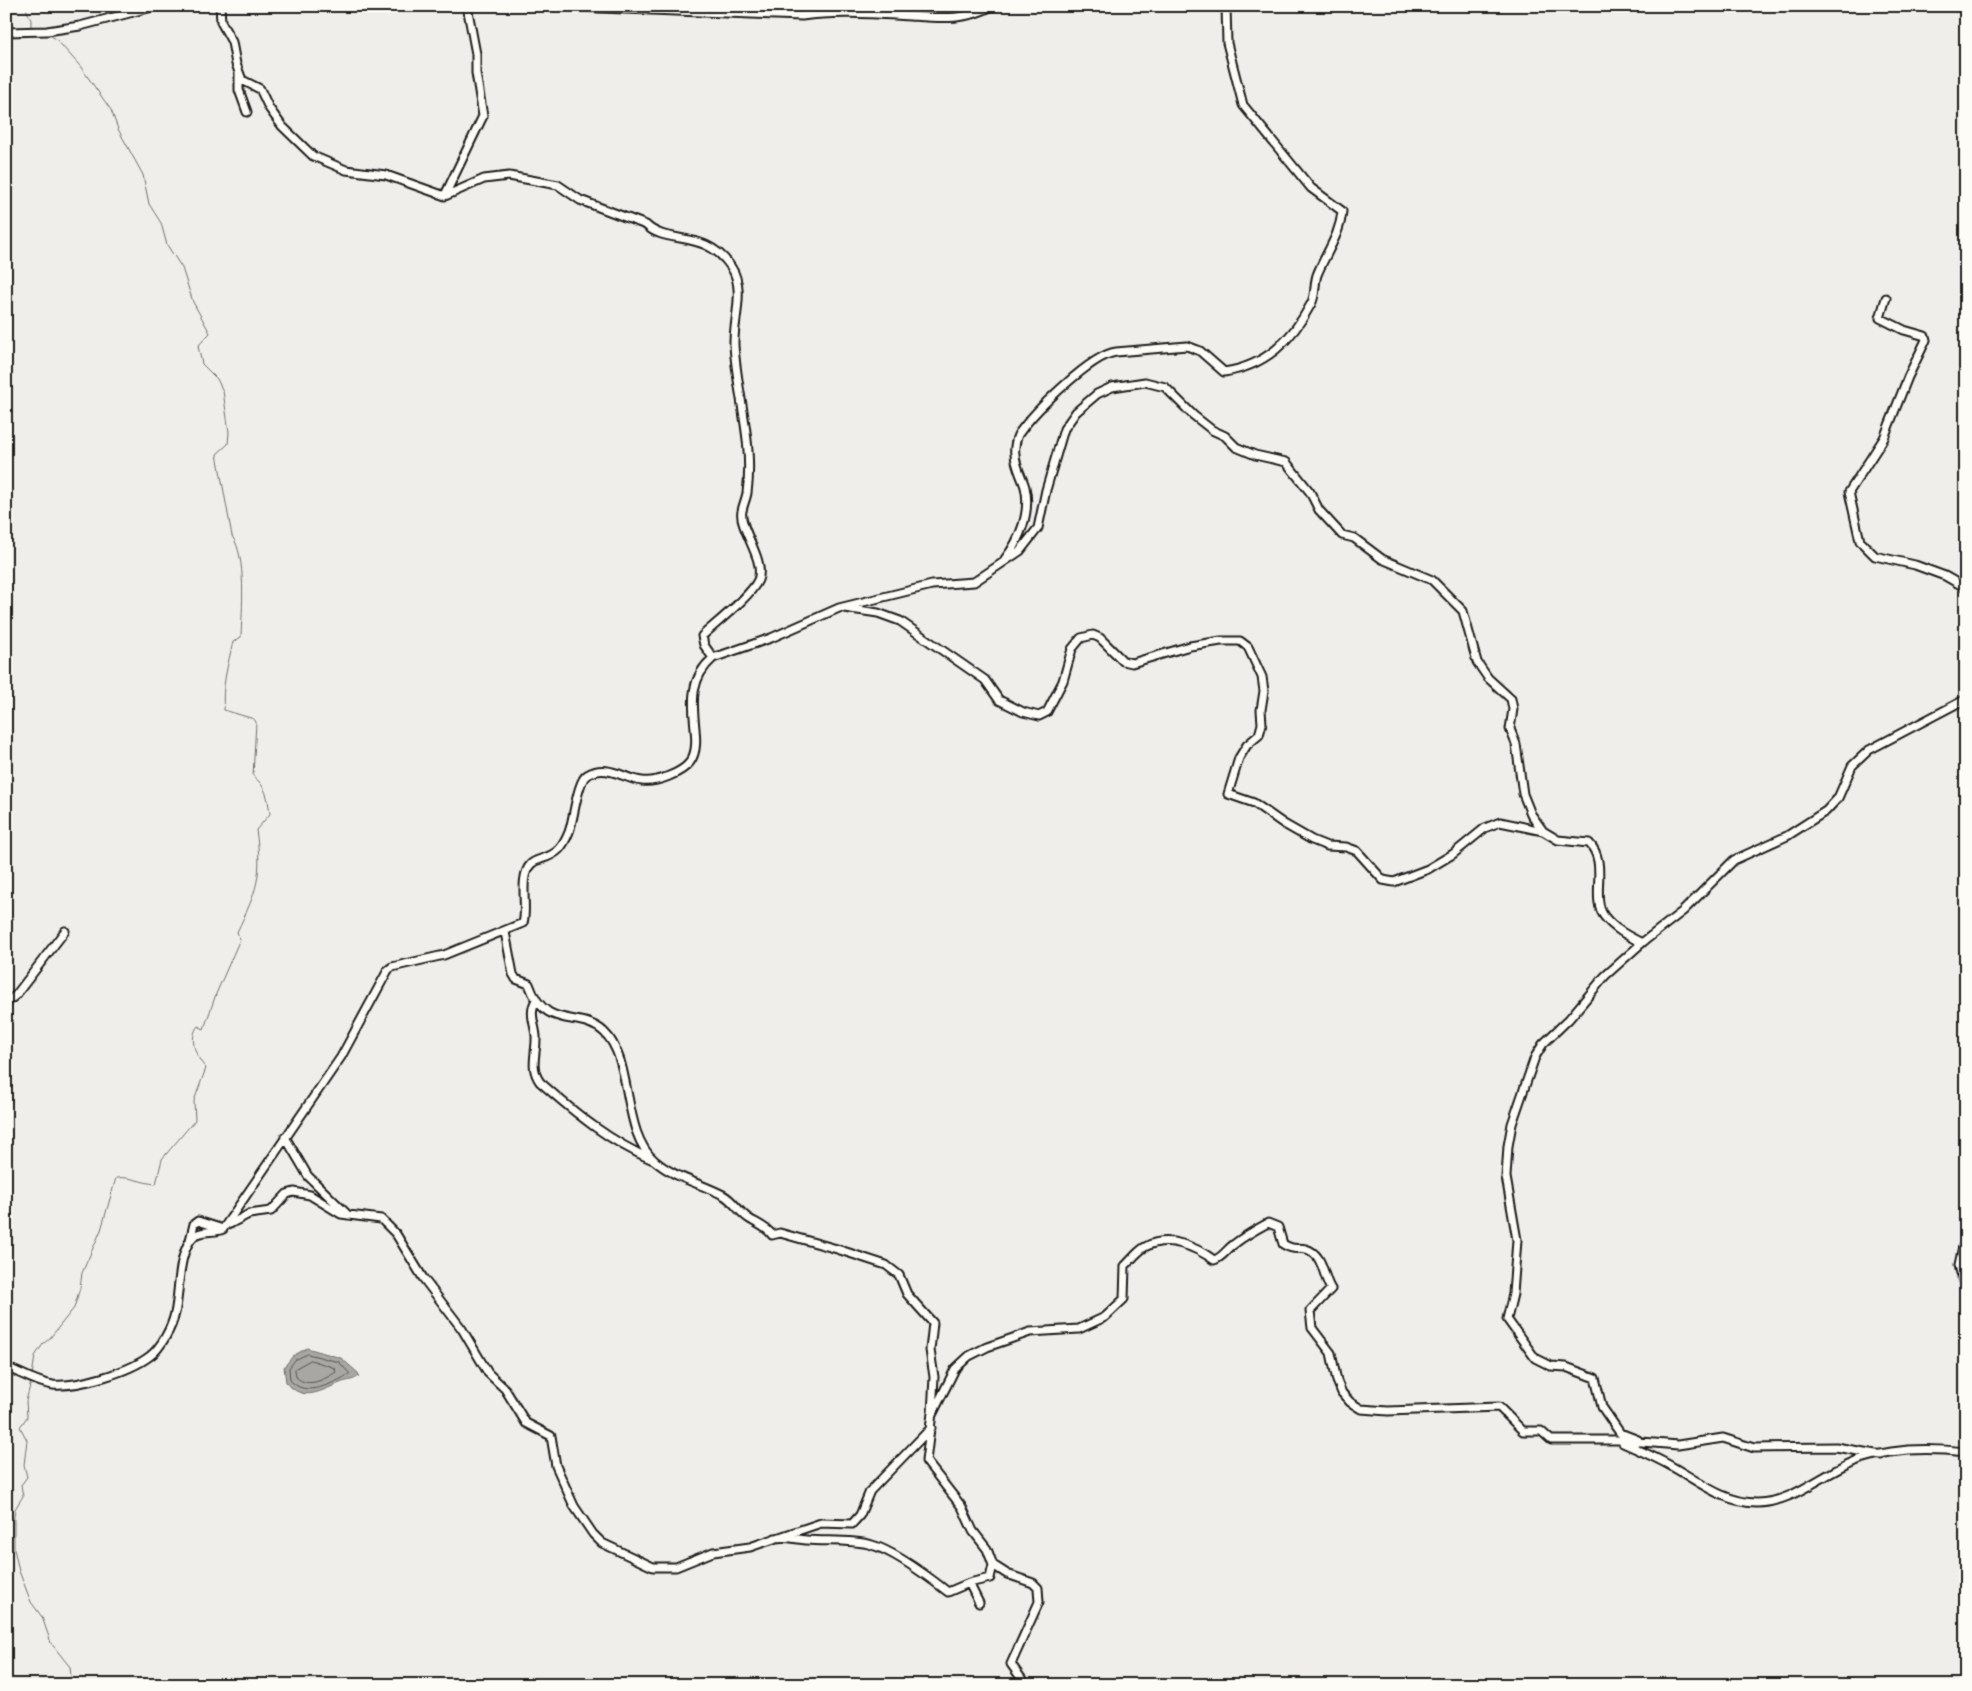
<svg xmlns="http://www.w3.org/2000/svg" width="1972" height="1691" viewBox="0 0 1972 1691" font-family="'Balsamiq Sans',sans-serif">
<rect width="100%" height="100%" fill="#f0eeea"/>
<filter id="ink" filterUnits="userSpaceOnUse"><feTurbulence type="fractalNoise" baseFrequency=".02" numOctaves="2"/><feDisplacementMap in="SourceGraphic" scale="10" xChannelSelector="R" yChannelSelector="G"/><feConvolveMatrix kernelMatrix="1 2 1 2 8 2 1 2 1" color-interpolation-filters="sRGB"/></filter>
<g filter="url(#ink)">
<path fill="#a8a7a3" stroke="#706f6d" d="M 307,1348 L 341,1358 L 358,1373 L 359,1376 C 353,1381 347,1380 340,1383 C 320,1391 303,1403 286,1382 L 284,1367 L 293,1356 Z"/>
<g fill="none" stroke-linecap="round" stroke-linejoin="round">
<path stroke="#545452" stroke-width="1" d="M 308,1354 L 339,1362 L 350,1374 C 333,1383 306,1399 290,1380 L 289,1368 L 295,1360 Z
M 311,1360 L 335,1368 L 336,1372 C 325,1379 308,1389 296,1377 L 295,1369 Z"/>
<path stroke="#706f6d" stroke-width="1" d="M 25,6 L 31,20 L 31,27
M 32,1376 L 35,1356 L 43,1344 L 50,1338 L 74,1308 L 80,1288 L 82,1273 L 101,1230 L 116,1178 C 131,1176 141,1183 156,1184 L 162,1159 L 195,1120 L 194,1101 L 206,1068 C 196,1058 188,1038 198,1026 L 204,1029 L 216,994 L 240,939 L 237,932 C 257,890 263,877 256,830 L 270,814 C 268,798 266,786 253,776 L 256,722 L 254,719 L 224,710 C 221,688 228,664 233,642 L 241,637 C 242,611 247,557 232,536 L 217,454 L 228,444 L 229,432 L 223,391 L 217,379 L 202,364 L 198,346 L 210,333 L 193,302 L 182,268 L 167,245 L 161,223 L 149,204 L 143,175 L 118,129 L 111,110 L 80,66 L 56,39 L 48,34 L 33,35
M 31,1382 L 26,1401 L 27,1417 L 20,1427 L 27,1440 L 24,1465 L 27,1477 L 21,1485 L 23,1496 L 15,1509 L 14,1517 L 14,1549 L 19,1571 L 31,1602 L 42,1617 L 51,1643 L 70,1667 L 72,1685"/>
<g stroke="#1c1c1c" stroke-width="11">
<path id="minor" d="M 550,6 L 802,16 C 837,11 874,14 910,16 C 939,18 966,21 992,6
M 771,15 L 783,6
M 6,32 L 47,31 L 80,26 L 156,6
M 239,73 L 239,90 L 247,112
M 445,195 L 483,116 L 476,73 L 476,54 L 467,6
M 1886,298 L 1880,318 L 1904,330 L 1925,336 L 1926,340 L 1908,377 L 1884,438 L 1849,492 L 1860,541 L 1875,556 L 1915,565 L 1945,576 L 1966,588
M 1005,559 C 1020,540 1031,512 1025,487 C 1022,477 1015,465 1015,454 C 1014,449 1016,436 1020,432 C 1035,411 1091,355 1116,352 L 1187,346 L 1200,351 L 1224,372 C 1266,366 1292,340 1311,304 C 1316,296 1314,284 1317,275 C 1326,252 1340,236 1342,211 L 1311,188 L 1243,105 L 1227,43 L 1226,6
M 844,608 L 878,613 L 900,621 L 985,680 L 999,700 L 1023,712 L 1039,716 L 1047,712 L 1063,681 L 1072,649 L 1081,638 L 1093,635 L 1100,638 L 1123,661 L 1132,663 L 1190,646 L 1221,641 L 1240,641 L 1248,647 L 1262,677 L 1264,691 L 1261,710 L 1262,724 L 1259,735 L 1247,745 L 1239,758 L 1228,794 L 1254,803 L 1284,824 L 1312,840 L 1327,846 L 1346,847 L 1357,851 L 1383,880 L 1394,882 L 1428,869 L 1453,854 L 1485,828 L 1500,822 L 1543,831
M 713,658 L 771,638 L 839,608 L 932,585 L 974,582 L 1020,551 L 1038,528 L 1046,490 L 1064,429 L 1076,412 L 1097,394 L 1112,387 L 1145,382 L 1165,387 L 1193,415 L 1212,430 L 1225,436 L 1236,447 L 1255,455 L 1286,462 L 1310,492 L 1319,510 L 1342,535 L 1354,538 L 1382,559 L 1432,580 L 1463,611 L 1477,662 L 1488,678 L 1511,699 L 1513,709 L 1510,729 L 1516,744 L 1523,794 L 1531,814 L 1543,831 L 1558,840 L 1589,843 C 1609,863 1590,897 1604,916 C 1614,929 1628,936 1642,943
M 505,932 L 513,974 L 516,979 L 529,984 C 546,1033 579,1009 604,1032 C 634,1060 621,1133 655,1161 C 675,1178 700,1183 723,1195 C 733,1200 738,1211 748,1218 C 755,1223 767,1227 772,1235 L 780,1233 L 837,1249 L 886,1265 L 899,1275 L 907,1294 L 933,1323 L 930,1350 L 934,1377 L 932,1413 L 926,1461 L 962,1507 L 973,1531 L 987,1549 L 993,1565 L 990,1578 L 969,1583 L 948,1592 C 930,1578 894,1551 872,1545 C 851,1539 827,1542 806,1540 C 795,1539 787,1536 775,1538
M 535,1002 C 529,1013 535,1025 536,1036 C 537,1053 529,1067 540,1082 C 575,1113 610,1142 653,1160
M 6,1003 L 16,995 L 65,931
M 285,1137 L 308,1176 L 348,1215
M 230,1224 L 249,1214 L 271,1211 L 287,1194 L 294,1192 L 310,1195 L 341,1214 L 381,1219 L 396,1234 L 423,1278 L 462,1329 L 488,1373 L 505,1389 L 526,1423 L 551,1436 L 556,1466 L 574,1506 L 593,1534 L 602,1543 L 653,1567 L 676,1567 L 713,1552 L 750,1547 L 821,1523 L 852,1524 L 860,1515 L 870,1491 L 931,1428
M 190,1240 L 194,1224 L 198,1221 L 223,1229
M 1963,1246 L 1959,1265 L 1966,1294
M 6,1367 C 21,1373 37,1383 53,1385 C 79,1387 129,1372 150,1356 C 161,1348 172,1327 175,1313 C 180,1293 177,1252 194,1236 C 201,1230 215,1233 223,1229 L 341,1057 L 388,970 L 392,967 L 444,955 L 523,923 C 528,908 518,877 531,864 C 534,861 538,860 541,859 C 558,854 563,847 569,832 C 574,819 577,781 587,775 C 607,763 624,779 642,781 C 656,783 682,773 690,762 C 708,737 674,692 713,658 L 704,645 L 702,636 C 716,623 751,596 758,580 C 766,559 738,528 742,511 C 743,505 746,499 747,493 C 754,443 737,395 734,345 C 733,320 746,289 731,267 C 705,228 667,246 646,225 L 580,200 L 558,185 L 509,176 L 484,179 L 445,196 L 386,175 L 346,170 L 313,156 L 282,126 L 269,108 L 260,89 L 242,80 L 236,64 L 232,42 L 221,22 L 220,6
M 932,1415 L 955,1369 L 969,1356 L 987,1347 L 1030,1332 L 1079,1329 L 1105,1317 L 1124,1299 L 1125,1266 C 1131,1260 1138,1251 1145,1247 C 1168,1234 1196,1247 1214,1260 C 1222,1258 1226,1250 1233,1245 C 1244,1236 1255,1230 1268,1223 L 1278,1227 L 1283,1244 C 1294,1251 1297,1247 1306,1249 C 1324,1254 1323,1278 1331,1289 L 1310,1311 L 1312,1328 L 1331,1353 L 1337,1381 L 1342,1393 L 1350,1402 L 1361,1409 L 1388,1411 L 1499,1407 L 1523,1431 L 1541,1431 L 1551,1440 L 1618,1440 L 1678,1445 L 1723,1438 L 1754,1448 L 1836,1447 L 1881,1455
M 1638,1440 L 1620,1433 L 1602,1407 L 1595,1378 L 1566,1367 L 1551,1366 L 1535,1358 L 1507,1319 L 1513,1294 L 1517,1240 L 1506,1177 L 1508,1146 L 1512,1124 L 1535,1057 L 1543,1044 L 1569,1019 L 1605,976 L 1643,942 L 1683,911 L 1734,860 L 1787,836 L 1826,811 L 1838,798 L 1852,766 L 1869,750 L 1966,699
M 1623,1443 C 1639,1450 1655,1457 1671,1466 C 1698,1481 1724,1503 1757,1503 C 1795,1503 1826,1470 1861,1459 C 1894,1448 1932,1448 1966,1452
M 993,1565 L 1007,1574 L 1033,1583 L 1038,1588 L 1039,1602 L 1011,1664 L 1026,1685
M 969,1583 L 979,1603"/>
</g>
<use href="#minor" stroke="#fdfcf7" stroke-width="7"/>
</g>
</g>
<rect width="1972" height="1691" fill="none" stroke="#fdfcf7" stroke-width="25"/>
<rect x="12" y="12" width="1947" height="1666" fill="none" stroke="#1c1c1c" stroke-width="2" filter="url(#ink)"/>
</svg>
